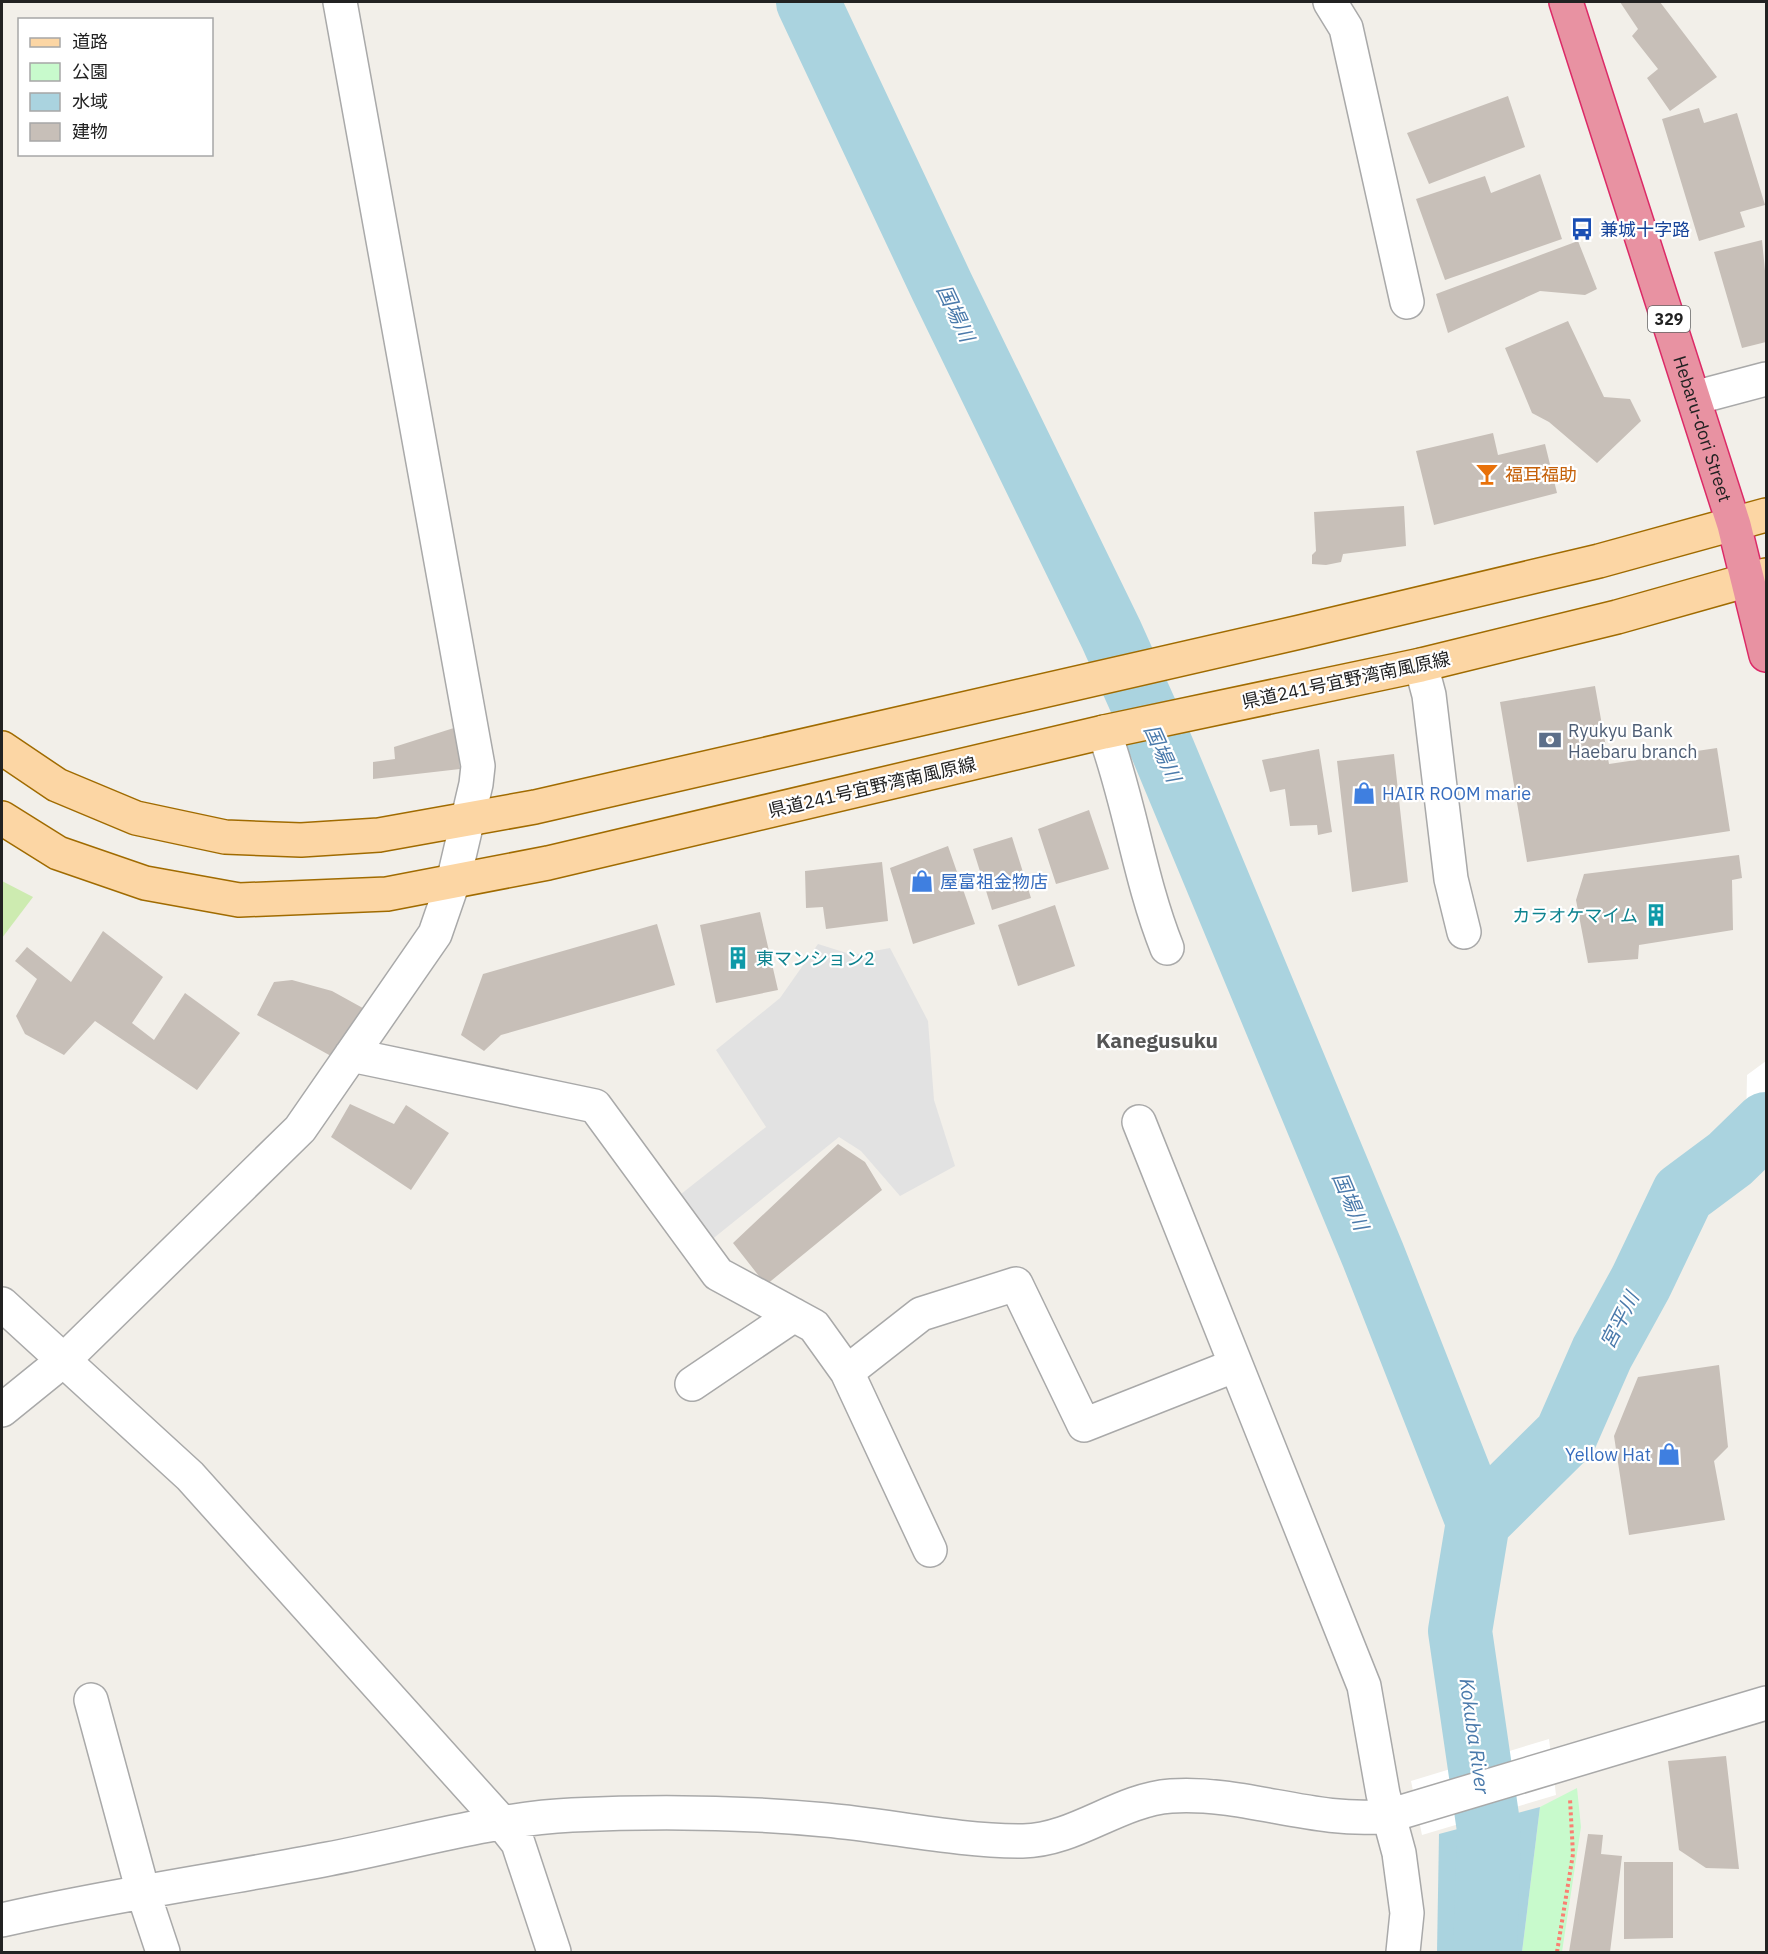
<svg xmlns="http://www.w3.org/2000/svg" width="1768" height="1954" viewBox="0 0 1768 1954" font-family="'IBM Plex Sans','Noto Sans JP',sans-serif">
<rect width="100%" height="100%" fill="#f2efe9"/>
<path fill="#cdebb0" d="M 2,881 L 33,897 L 2,938 Z"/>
<path fill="#c8facc" d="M 1577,1788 L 1581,1827 L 1562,1952 L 1522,1952 L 1540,1807 Z"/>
<path fill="#e2e2e2" d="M 818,944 L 853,955 L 890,948 L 928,1021 L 934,1100 L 955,1166 L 900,1196 L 861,1151 L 839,1137 L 710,1241 L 676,1198 L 766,1127 L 716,1050 L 780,998 Z"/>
<path fill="#aad3df" d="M 1540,1807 L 1522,1952 L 1437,1952 L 1439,1834 Z"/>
<path fill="#fff" d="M 1766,1061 L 1766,1159 L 1745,1179 L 1747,1075 Z
M 1549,1739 L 1556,1795 L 1422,1835 L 1411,1781 Z"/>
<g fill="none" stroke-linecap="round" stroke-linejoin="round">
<path stroke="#aad3df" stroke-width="64" d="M 808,2 L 942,287 L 1111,634 L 1162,748 L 1373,1255 L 1478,1522 L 1460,1631 L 1489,1830 L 1485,1952
M 1478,1522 L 1566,1435 L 1602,1353 L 1641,1282 L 1683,1194 L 1730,1159 L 1766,1124"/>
</g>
<path fill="#c7bfb8" d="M 1620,2 L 1660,2 L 1717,77 L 1670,111 L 1647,78 L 1658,69 L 1632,36 L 1638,29 Z
M 1508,96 L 1525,147 L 1429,184 L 1407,133 Z
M 1699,108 L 1704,123 L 1737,113 L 1765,205 L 1740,212 L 1745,227 L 1699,241 L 1662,119 Z
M 1540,174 L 1562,239 L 1445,280 L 1416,199 L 1485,176 L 1491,193 Z
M 1762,240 L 1766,281 L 1766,342 L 1742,348 L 1714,252 Z
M 1578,241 L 1597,289 L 1585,295 L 1540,291 L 1448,333 L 1436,294 Z
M 1568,321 L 1604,397 L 1630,399 L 1641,421 L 1597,463 L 1549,422 L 1532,413 L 1505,348 Z
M 1493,433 L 1498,455 L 1545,444 L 1557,493 L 1434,525 L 1416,451 Z
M 1404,506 L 1406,546 L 1343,554 L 1341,562 L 1326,565 L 1312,564 L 1312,555 L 1316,551 L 1314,512 Z
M 1595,686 L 1609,764 L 1717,748 L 1730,831 L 1527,862 L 1500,702 Z
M 457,727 L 460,769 L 373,779 L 373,762 L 395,759 L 394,747 Z
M 1319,749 L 1332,832 L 1318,835 L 1317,825 L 1290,826 L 1285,789 L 1270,792 L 1262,760 Z
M 1394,754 L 1408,882 L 1352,892 L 1337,761 Z
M 1089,810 L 1109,869 L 1056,884 L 1038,829 Z
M 1012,837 L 1031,898 L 992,910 L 973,849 Z
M 948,846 L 975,924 L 913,944 L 890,868 Z
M 1739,855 L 1742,878 L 1732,880 L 1733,930 L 1639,945 L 1638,959 L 1588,963 L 1576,900 L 1584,874 Z
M 882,862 L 888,921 L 826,929 L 823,907 L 806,908 L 805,871 Z
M 1055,905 L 1075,966 L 1018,986 L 998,925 Z
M 760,912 L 778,990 L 716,1003 L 700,925 Z
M 657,924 L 675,985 L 501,1035 L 484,1051 L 461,1035 L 483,974 Z
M 103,931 L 163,977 L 132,1023 L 154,1040 L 185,993 L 240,1033 L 197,1090 L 95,1021 L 64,1055 L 25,1034 L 16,1016 L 37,979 L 15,961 L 27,947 L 71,982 Z
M 292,980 L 332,991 L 370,1012 L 340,1061 L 257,1015 L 274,982 Z
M 350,1104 L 394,1124 L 406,1105 L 449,1133 L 411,1190 L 331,1137 Z
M 838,1144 L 865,1162 L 882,1190 L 766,1285 L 733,1243 Z
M 1719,1365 L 1728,1447 L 1714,1461 L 1725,1520 L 1629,1535 L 1614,1436 L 1638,1377 Z
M 1726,1756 L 1739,1869 L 1706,1868 L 1679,1850 L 1668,1761 Z
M 1588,1834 L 1603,1835 L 1601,1854 L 1622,1856 L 1610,1952 L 1569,1952 Z
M 1624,1862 L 1673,1862 L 1673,1938 L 1624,1939 Z"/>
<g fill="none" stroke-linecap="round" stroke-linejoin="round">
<g stroke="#a9a9a9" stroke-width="36">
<path id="minor" d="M 1330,2 L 1346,28 L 1407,302
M 1694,398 L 1766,379
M 1421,665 L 1429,695 L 1451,879 L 1464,932
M 1104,732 C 1130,802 1139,878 1167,948
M 351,1055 L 595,1106 L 718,1274 L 814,1326 L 847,1372 L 930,1550
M 1139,1122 L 1364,1686 L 1383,1794 L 1399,1853 L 1407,1913 L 1403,1952
M 2,1304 L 190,1476 L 503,1824 L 518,1843 L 554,1952
M 847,1372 L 921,1314 L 1016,1284 L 1084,1425 L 1236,1365
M 692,1384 L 794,1315
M 2,1410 L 65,1359 L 300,1129 L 435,934 L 453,882 L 476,784 L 478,766 L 340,2
M 91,1700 L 143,1892 L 163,1952
M 2,1920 C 110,1895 219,1880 328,1859 C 408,1844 490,1819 572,1815 C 655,1811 742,1812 826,1820 C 891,1826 957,1841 1023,1841 C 1076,1840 1118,1800 1171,1796 C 1244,1791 1314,1824 1388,1816 L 1766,1703"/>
</g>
<g stroke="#a06b00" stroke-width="36">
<path id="major" d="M 2,748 L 57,785 L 136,818 L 225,837 L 301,840 L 379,835 L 535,807 L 1300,632 L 1599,561 L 1766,515
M 2,818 L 58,853 L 145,883 L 239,900 L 387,894 L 548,863 L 1104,732 L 1421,665 L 1617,617 L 1766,575"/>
</g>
<g stroke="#dc2a67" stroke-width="36">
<g id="highway">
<path id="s1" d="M 1566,2 L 1734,525 L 1766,655"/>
</g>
</g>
<path stroke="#fa8072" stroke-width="4" stroke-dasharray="3 3" stroke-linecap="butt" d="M 1557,1952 L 1573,1854 L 1570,1799"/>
<use href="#minor" stroke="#fff" stroke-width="33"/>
<use href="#major" stroke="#fcd6a4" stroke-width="33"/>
<use href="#highway" stroke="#e892a2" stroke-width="33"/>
</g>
<defs>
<g id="bus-bare" transform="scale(1.8)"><path d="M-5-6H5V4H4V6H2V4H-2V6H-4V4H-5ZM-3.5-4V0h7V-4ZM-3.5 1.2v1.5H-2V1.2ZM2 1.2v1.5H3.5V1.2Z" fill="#1a4fb4" stroke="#fff" stroke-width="2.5" paint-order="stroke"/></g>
<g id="bar-bare" transform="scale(1.8)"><path d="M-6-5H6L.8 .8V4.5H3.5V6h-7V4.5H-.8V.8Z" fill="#e8710a" stroke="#fff" stroke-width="2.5" paint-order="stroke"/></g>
<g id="bank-bare" transform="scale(1.8)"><path d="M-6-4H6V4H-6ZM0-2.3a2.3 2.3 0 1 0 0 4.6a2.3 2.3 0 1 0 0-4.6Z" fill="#5c6f8a" stroke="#fff" stroke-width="2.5" paint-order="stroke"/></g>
<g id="shop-bare" transform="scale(1.8)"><path d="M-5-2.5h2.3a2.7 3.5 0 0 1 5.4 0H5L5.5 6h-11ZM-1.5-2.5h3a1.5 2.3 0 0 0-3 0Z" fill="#3f7fe0" stroke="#fff" stroke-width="2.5" paint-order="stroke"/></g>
<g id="building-bare" transform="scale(1.8)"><path d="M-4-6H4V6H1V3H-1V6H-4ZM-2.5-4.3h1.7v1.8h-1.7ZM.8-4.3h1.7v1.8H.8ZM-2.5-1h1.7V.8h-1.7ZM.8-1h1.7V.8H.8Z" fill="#0f9aa8" stroke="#fff" stroke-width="2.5" paint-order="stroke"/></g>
</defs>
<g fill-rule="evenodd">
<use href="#bus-bare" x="1582" y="229"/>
<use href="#bar-bare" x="1487" y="474"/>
<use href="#bank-bare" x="1550" y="740"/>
<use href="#shop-bare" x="1364" y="793"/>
<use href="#shop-bare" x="922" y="881"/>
<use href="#building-bare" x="1656" y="915"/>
<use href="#building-bare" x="738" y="958"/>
<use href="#shop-bare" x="1669" y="1454"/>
</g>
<g text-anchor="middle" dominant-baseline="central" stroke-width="4.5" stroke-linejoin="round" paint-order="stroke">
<rect fill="#fff" stroke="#646464" stroke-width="1.5" x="1648" y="306" width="42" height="26" rx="4.5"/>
<g font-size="16" font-weight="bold" fill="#222">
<text x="1669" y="319">329</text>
</g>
<g font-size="18" fill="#164399" stroke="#fff" text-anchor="start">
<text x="1600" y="229">兼城十字路</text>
</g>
<g font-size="18" fill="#222" stroke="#fff">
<text stroke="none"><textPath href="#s1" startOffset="448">Hebaru-dori Street</textPath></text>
<text transform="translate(1346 680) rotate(-12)">県道241号宜野湾南風原線</text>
<text transform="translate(872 787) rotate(-13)">県道241号宜野湾南風原線</text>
</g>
<g font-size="18" fill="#c56008" stroke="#fff" text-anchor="start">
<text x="1505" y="474">福耳福助</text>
</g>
<g font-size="18" fill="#4e5e75" stroke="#fff" text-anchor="start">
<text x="1568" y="730">Ryukyu Bank<tspan x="1568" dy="21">Haebaru branch</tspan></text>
</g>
<g font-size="18" fill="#366cbe" stroke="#fff" text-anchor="start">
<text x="1382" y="793">HAIR ROOM marie</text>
<text x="940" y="881">屋富祖金物店</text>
<text x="1651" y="1454" text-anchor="end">Yellow Hat</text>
</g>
<g font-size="18" fill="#0d838f" stroke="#fff" text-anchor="end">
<text x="1638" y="915">カラオケマイム</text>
<text x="756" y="958" text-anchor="start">東マンション2</text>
</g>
<g font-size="20" font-style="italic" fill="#4a7aab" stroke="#fff">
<text transform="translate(956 313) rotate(65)">国場川</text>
<text transform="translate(1163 753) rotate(66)">国場川</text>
<text transform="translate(1351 1201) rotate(67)">国場川</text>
<text transform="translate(1619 1320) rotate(-63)">宮平川</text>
<text transform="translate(1475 1736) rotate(82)">Kokuba River</text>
</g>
<g font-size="21" font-weight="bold" fill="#555" stroke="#fff">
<text x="1157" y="1040">Kanegusuku</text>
</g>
</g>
<rect width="1768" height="1954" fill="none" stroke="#222222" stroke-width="6"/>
<rect x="18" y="18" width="195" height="138" fill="#ffffff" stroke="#a7a7a7" stroke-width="1.5"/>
<rect x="30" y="38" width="30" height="9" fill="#fcd6a4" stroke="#a7a7a7" stroke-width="1.5"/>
<text x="72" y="48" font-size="18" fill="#222222">道路</text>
<rect x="30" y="63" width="30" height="18" fill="#c8facc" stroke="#a7a7a7" stroke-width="1.5"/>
<text x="72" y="78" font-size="18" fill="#222222">公園</text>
<rect x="30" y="93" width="30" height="18" fill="#aad3df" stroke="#a7a7a7" stroke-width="1.5"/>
<text x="72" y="108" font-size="18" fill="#222222">水域</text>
<rect x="30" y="123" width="30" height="18" fill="#c7bfb8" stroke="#a7a7a7" stroke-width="1.5"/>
<text x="72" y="138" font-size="18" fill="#222222">建物</text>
</svg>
